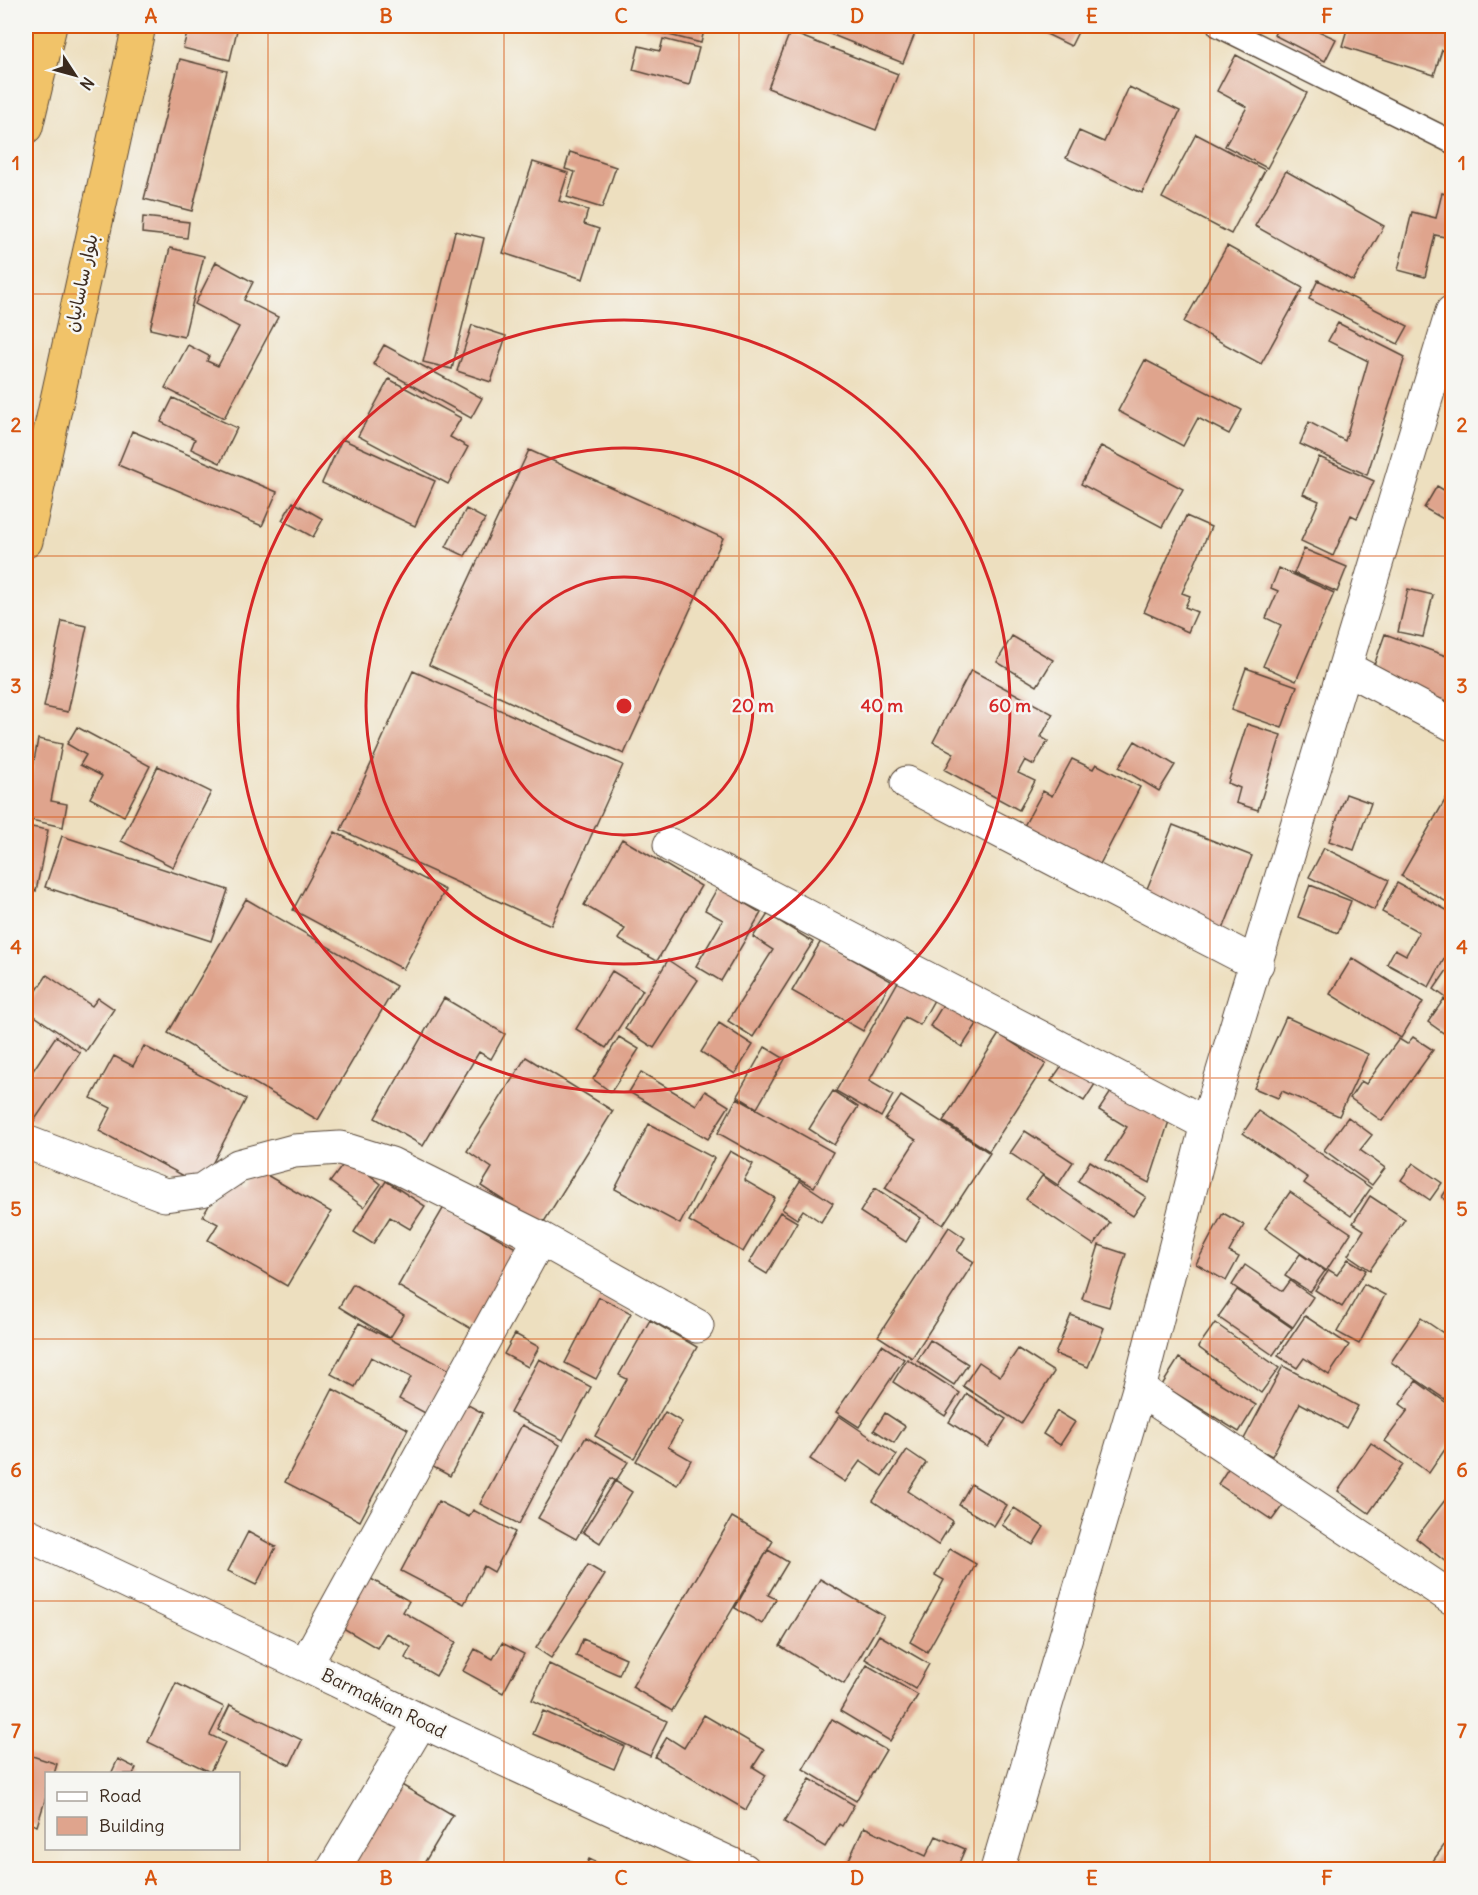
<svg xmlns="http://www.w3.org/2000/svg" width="1478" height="1895" viewBox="0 0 1478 1895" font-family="Delius,'Playpen Sans Arabic',sans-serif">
<rect width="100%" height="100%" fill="#f6f6f2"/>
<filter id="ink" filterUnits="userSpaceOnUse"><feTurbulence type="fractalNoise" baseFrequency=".0167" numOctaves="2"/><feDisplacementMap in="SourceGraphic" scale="12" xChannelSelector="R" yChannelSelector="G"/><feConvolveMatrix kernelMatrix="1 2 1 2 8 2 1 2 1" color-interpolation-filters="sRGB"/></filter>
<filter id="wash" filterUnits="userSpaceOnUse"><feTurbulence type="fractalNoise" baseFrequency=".008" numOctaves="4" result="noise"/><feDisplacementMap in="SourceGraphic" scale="24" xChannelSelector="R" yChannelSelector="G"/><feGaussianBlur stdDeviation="1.35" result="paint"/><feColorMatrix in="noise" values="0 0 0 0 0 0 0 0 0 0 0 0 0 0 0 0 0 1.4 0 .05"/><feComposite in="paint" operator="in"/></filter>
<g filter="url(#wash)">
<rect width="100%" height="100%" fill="#eddfbf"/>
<g id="blocks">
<path fill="#dfa48d" d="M 189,26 L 238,26 L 230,60 L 183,48 Z
M 646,26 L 705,26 L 701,43 L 645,29 Z
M 810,26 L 918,26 L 903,63 Z
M 1036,26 L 1081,26 L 1071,46 L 1034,28 Z
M 1279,26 L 1308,26 L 1336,39 L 1325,61 L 1274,35 Z
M 1348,26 L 1452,26 L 1452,53 L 1442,50 L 1434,75 L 1342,46 Z
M 790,32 L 898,74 L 876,130 L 768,88 Z
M 663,39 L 699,48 L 689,85 L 633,70 L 639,46 L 660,51 Z
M 1236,55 L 1307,93 L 1267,168 L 1225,146 L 1247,107 L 1217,91 Z
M 180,59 L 227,71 L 192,211 L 144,199 Z
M 1129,87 L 1180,111 L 1142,193 L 1066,158 L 1079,131 L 1104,142 Z
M 1196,134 L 1265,170 L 1231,234 L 1162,198 Z
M 570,152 L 616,167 L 602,208 L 567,197 L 575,172 L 565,169 Z
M 533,162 L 568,173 L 559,201 L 588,210 L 584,224 L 599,229 L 583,279 L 503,253 Z
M 1286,171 L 1384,226 L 1353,281 L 1255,226 Z
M 1442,193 L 1452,196 L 1452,227 L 1450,238 L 1435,235 L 1425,277 L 1398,270 L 1412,212 L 1436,218 Z
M 143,217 L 189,222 L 187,238 L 142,233 Z
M 455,231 L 484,238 L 452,369 L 423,362 Z
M 1227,246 L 1303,288 L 1261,364 L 1184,322 Z
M 170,248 L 204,256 L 184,337 L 150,329 Z
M 216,262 L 253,282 L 244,300 L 278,317 L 224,418 L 165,388 L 188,345 L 209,356 L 207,361 L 218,366 L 239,327 L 195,304 Z
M 1318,280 L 1408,326 L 1398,344 L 1309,299 Z
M 1338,323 L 1405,357 L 1367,475 L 1300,444 L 1309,422 L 1345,441 L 1368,361 L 1328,341 Z
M 472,325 L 506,336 L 491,382 L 457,371 Z
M 384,345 L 482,398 L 471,418 L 373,364 Z
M 1145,360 L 1242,410 L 1229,434 L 1198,418 L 1183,446 L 1118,411 Z
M 389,379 L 461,418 L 450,437 L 468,447 L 448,484 L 358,436 Z
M 173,398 L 237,428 L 220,463 L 191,449 L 195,439 L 161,422 Z
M 132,431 L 277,492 L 262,526 L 118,465 Z
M 342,439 L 435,481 L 415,526 L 322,483 Z
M 1101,446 L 1183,489 L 1162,527 L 1081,484 Z
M 529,450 L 723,538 L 624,754 L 429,665 Z
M 1319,457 L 1374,481 L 1357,518 L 1351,515 L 1333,556 L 1301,541 L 1319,501 L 1303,494 Z
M 1437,486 L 1452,495 L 1452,524 L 1424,508 Z
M 293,502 L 323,519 L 313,537 L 282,520 Z
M 466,509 L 485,519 L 465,556 L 446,547 Z
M 1186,516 L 1211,527 L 1182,593 L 1190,596 L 1185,607 L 1197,612 L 1188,632 L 1144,612 Z
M 1304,549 L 1347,567 L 1337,592 L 1294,573 Z
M 1279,568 L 1334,593 L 1296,681 L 1263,666 L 1281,625 L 1266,618 L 1278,591 L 1271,588 Z
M 1408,589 L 1433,595 L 1423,637 L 1398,632 Z
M 62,621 L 87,626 L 68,712 L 44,707 Z
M 1385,634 L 1452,658 L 1452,703 L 1371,674 Z
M 1012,636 L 1053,660 L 1037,686 L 997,662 Z
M 1246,668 L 1297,686 L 1282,728 L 1231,710 Z
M 971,670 L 1053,714 L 1041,737 L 1048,741 L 1034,765 L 1025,760 L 1018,773 L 1035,781 L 1019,810 L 945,770 L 954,753 L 933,742 Z
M 413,671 L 623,765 L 551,925 L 341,830 Z
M 1247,724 L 1281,735 L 1258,810 L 1236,803 L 1240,788 L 1228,783 Z
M 77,727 L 150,766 L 124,816 L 90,798 L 102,776 L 80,765 L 86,755 L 67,744 Z
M 38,739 L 62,744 L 51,801 L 67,804 L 63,827 L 26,819 L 26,804 Z
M 1135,741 L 1175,765 L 1159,791 L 1119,767 Z
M 1072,759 L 1093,769 L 1096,764 L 1140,787 L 1099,866 L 1024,826 L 1043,791 L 1052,796 Z
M 158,766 L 211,792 L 173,867 L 121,841 Z
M 1452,788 L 1452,905 L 1401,876 Z
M 1346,794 L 1371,803 L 1354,850 L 1329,841 Z
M 1173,825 L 1252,856 L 1222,932 L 1142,901 Z
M 26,826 L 48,830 L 36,891 L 26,889 Z
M 335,832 L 445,890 L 403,969 L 293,910 Z
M 62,836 L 228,890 L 211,941 L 45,887 Z
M 622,839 L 701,886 L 657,961 L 618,939 L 625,929 L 584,905 Z
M 1324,848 L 1389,880 L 1374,910 L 1309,877 Z
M 1397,883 L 1452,913 L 1452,944 L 1429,987 L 1387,964 L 1395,949 L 1406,955 L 1419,932 L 1382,912 Z
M 1310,885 L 1351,901 L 1338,933 L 1298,917 Z
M 718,887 L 761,913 L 721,981 L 696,966 L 723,920 L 705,910 Z
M 246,899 L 396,986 L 318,1120 L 168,1033 Z
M 768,914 L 813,942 L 753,1037 L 728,1021 L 773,950 L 753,937 Z
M 821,941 L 891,981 L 863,1031 L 792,991 Z
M 1352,958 L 1423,1002 L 1401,1038 L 1330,994 Z
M 668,960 L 698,980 L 654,1048 L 625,1029 Z
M 1452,963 L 1452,1002 L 1434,989 Z
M 612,971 L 643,990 L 606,1048 L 576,1029 Z
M 47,975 L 92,1006 L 98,998 L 114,1009 L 86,1051 L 26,1010 L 26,1007 Z
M 899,980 L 934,1000 L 920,1025 L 905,1017 L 869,1081 L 893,1095 L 881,1117 L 836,1091 Z
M 444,998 L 505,1034 L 491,1059 L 479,1052 L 423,1146 L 375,1118 Z
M 1444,999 L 1452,1005 L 1452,1039 L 1428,1022 Z
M 944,1003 L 977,1024 L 962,1047 L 930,1026 Z
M 1286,1017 L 1368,1054 L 1339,1116 L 1282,1091 L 1278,1098 L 1254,1088 Z
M 719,1023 L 753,1045 L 735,1074 L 701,1052 Z
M 999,1034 L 1046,1064 L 989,1151 L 943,1121 Z
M 56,1036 L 80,1053 L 34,1121 L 26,1116 L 26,1081 Z
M 619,1037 L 639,1049 L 611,1092 L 593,1079 Z
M 1413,1037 L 1433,1050 L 1382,1121 L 1350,1098 L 1361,1081 L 1366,1084 L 1399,1039 L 1407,1044 Z
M 144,1046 L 246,1099 L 201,1185 L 99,1131 L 111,1108 L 91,1098 L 114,1056 L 133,1066 Z
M 765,1047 L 785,1059 L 757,1108 L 737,1096 Z
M 526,1057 L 613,1111 L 542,1225 L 481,1186 L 492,1168 L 467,1151 Z
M 1065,1061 L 1097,1081 L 1084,1101 L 1051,1081 Z
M 641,1072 L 696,1105 L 705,1091 L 729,1106 L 708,1139 L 629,1092 Z
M 1115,1086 L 1169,1121 L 1149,1183 L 1106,1160 L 1127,1127 L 1099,1110 Z
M 833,1091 L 858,1107 L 834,1145 L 809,1129 Z
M 901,1096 L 990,1153 L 943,1225 L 885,1188 L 916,1140 L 885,1120 Z
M 737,1098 L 833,1152 L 814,1187 L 718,1133 Z
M 1258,1111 L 1371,1188 L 1351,1216 L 1304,1183 L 1308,1178 L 1243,1133 Z
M 1348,1117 L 1372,1135 L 1360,1150 L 1385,1168 L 1372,1185 L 1324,1150 Z
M 649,1124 L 714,1158 L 680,1224 L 615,1189 Z
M 1025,1131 L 1073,1162 L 1058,1185 L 1010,1153 Z
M 730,1151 L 753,1164 L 744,1180 L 775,1198 L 743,1252 L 689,1221 Z
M 351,1154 L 367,1173 L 381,1184 L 364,1207 L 330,1182 Z
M 1090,1161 L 1146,1197 L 1133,1216 L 1078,1181 Z
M 1413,1163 L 1442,1183 L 1430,1200 L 1401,1180 Z
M 251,1166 L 331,1212 L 287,1286 L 208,1240 L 218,1224 L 203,1216 L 225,1177 L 240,1185 Z
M 1042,1176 L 1110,1223 L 1094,1245 L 1026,1199 Z
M 386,1181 L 425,1206 L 410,1229 L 390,1217 L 373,1244 L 354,1232 Z
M 800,1181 L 833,1203 L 821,1222 L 803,1210 L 797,1219 L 782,1209 Z
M 1452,1181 L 1452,1204 L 1442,1197 Z
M 875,1188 L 921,1218 L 906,1242 L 860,1212 Z
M 1290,1192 L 1351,1233 L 1326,1271 L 1265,1228 Z
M 1370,1196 L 1405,1219 L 1370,1270 L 1348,1255 L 1364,1230 L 1353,1223 Z
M 444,1207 L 521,1251 L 475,1331 L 398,1286 Z
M 780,1212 L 797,1222 L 767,1274 L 749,1263 Z
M 1223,1213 L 1244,1225 L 1229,1252 L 1239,1257 L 1226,1281 L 1196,1264 Z
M 949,1227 L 965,1238 L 957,1251 L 974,1262 L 912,1358 L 878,1336 Z
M 1099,1245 L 1126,1254 L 1109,1307 L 1082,1299 Z
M 1300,1254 L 1325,1271 L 1310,1292 L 1285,1276 Z
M 1348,1259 L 1366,1270 L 1342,1307 L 1315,1290 L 1329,1270 L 1337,1275 Z
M 1245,1265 L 1283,1291 L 1290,1281 L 1313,1297 L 1293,1327 L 1232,1285 Z
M 353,1284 L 404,1315 L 390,1338 L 339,1307 Z
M 1364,1284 L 1385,1295 L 1359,1344 L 1337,1332 Z
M 1237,1290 L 1292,1328 L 1273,1355 L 1218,1317 Z
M 599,1297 L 631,1313 L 596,1379 L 565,1363 Z
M 1071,1315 L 1104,1328 L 1088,1367 L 1055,1354 Z
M 1305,1316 L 1349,1345 L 1329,1375 L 1304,1358 L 1297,1368 L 1278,1356 Z
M 1421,1318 L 1452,1339 L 1452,1404 L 1391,1362 Z
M 650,1320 L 697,1347 L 634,1458 L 595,1436 L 627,1379 L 619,1375 Z
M 359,1323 L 450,1370 L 427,1414 L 399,1399 L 411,1377 L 371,1357 L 355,1387 L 331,1374 Z
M 1215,1323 L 1279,1368 L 1261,1393 L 1198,1347 Z
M 515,1334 L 539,1347 L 528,1367 L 504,1354 Z
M 930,1340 L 968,1364 L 954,1385 L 917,1361 Z
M 882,1345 L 904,1359 L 859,1427 L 836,1412 Z
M 1018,1349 L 1054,1372 L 1021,1424 L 963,1386 L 979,1362 L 1000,1376 Z
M 1179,1358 L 1256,1405 L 1239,1432 L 1162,1385 Z
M 539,1359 L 591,1387 L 563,1440 L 510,1413 Z
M 907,1359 L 960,1393 L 945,1416 L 893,1382 Z
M 1283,1366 L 1358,1406 L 1346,1428 L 1300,1403 L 1272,1456 L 1243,1441 Z
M 1416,1381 L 1452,1407 L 1452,1439 L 1429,1473 L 1385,1441 L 1408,1410 L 1400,1404 Z
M 333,1389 L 408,1429 L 360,1521 L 285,1482 Z
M 967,1394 L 1006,1419 L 988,1447 L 949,1422 Z
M 457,1399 L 483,1413 L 450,1476 L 424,1462 Z
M 1057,1411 L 1075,1422 L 1060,1445 L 1043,1434 Z
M 665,1412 L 682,1422 L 668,1447 L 691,1460 L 677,1485 L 636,1461 Z
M 885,1413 L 905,1426 L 894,1443 L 874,1430 Z
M 839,1416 L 897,1455 L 882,1476 L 860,1461 L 845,1482 L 810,1459 Z
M 522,1425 L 560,1445 L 519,1524 L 480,1504 Z
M 586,1437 L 628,1462 L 616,1481 L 611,1478 L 576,1539 L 538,1518 Z
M 1371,1443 L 1403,1465 L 1369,1513 L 1338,1491 Z
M 907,1450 L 926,1463 L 908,1491 L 953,1521 L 938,1545 L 873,1501 Z
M 1231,1464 L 1286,1501 L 1272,1520 L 1218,1484 Z
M 615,1481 L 632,1492 L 600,1543 L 583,1532 Z
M 971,1484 L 1007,1505 L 994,1526 L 959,1505 Z
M 1452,1491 L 1452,1567 L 1416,1538 Z
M 438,1501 L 469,1517 L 473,1510 L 515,1532 L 494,1572 L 484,1566 L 464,1604 L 401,1571 Z
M 1014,1508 L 1044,1527 L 1033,1545 L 1002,1525 Z
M 732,1517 L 773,1541 L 672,1711 L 632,1687 Z
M 248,1532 L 276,1547 L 256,1585 L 228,1571 Z
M 950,1549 L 976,1564 L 927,1652 L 910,1642 L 944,1580 L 935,1575 Z
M 768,1550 L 788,1562 L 768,1595 L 776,1599 L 762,1624 L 735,1608 Z
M 588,1565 L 605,1575 L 551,1658 L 536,1648 Z
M 366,1576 L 409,1601 L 403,1612 L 456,1642 L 436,1676 L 405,1658 L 411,1647 L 386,1633 L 377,1648 L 338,1625 Z
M 820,1579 L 884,1616 L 844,1684 L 780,1646 Z
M 879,1635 L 929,1664 L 915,1689 L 865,1659 Z
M 583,1639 L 626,1658 L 619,1675 L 576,1656 Z
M 502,1643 L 524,1654 L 503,1693 L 463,1671 L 475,1649 L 493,1659 Z
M 549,1664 L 667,1721 L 650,1756 L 532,1700 Z
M 867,1665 L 918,1695 L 890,1741 L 840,1711 Z
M 176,1683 L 224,1707 L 210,1735 L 225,1742 L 210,1772 L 148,1742 Z
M 230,1705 L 302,1740 L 290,1765 L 218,1730 Z
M 543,1711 L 624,1746 L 614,1769 L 533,1734 Z
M 704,1715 L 764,1750 L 753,1767 L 766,1775 L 746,1810 L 655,1757 L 667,1737 L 684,1748 Z
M 832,1719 L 886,1750 L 856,1801 L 803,1769 Z
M 26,1754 L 57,1764 L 54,1774 L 46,1774 L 46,1797 L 37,1826 L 26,1822 Z
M 118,1759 L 136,1768 L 133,1774 L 111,1774 Z
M 810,1779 L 854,1805 L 842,1826 L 839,1824 L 825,1847 L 784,1822 Z
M 393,1780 L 453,1815 L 420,1870 L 340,1870 Z
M 864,1827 L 926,1856 L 936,1836 L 965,1849 L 956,1870 L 858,1870 L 847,1864 Z
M 1445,1844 L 1452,1850 L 1452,1870 L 1436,1870 L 1430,1865 Z
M 589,1859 L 612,1870 L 584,1870 Z"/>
</g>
</g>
<g filter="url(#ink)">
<use href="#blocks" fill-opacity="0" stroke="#564536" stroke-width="1.5"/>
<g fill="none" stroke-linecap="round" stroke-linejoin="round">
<g stroke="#564536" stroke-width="25">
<path id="service" d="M 1219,26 L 1452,142"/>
</g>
<g stroke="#564536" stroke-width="35">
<path id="minor" d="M 1346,668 L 1452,724
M 907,783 L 1257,964
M 670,845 L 1207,1124
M 26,1142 L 165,1195 L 202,1190 L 238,1166 L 294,1151 L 340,1148 L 391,1164 L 540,1238 L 697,1326
M 1139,1389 L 1452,1598
M 26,1534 L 305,1665 L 421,1721 L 744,1870
M 305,1665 L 540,1238
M 333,1870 L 421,1721
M 997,1870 L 1139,1389 L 1207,1124 L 1452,312"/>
</g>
<g stroke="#564536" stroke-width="35">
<path id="trunk" d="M 26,127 L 50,26
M 26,541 L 139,26"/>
</g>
<use href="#service" stroke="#fff" stroke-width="22"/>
<use href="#minor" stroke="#fff" stroke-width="33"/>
<use href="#trunk" stroke="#f1c369" stroke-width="33"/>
</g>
</g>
<path fill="none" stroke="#d7540e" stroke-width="1.5" stroke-opacity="0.55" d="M 268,26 L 268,1870M 504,26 L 504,1870M 739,26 L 739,1870M 974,26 L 974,1870M 1210,26 L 1210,1870M 26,294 L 1452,294M 26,556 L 1452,556M 26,817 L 1452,817M 26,1078 L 1452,1078M 26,1339 L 1452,1339M 26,1601 L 1452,1601"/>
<g fill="none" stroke="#d62828" stroke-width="3">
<circle cx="624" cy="706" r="129"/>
<circle cx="624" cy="706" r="258"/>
<circle cx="624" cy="706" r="386"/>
</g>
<g text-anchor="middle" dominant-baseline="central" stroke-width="5" stroke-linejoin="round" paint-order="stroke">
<g font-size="18" fill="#3b2a1e" stroke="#f6f6f2">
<text transform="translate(81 283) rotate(-78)">بلوار ساسانیان</text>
<text transform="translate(384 1703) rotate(26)">Barmakian Road</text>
</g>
</g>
<circle cx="624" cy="706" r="9" fill="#d62828" stroke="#f6f6f2" stroke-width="3"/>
<g font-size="18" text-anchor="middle" font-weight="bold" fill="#d62828" stroke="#f6f6f2" stroke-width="5" stroke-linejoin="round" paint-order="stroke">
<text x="753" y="712">20 m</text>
<text x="882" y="712">40 m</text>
<text x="1010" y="712">60 m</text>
</g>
<rect width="1478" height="1895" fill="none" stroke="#f6f6f2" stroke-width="66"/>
<rect x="45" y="1772" width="195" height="78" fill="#f6f6f2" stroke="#aba49d" stroke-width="1.5"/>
<rect x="57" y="1792" width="30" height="9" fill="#ffffff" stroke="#aba49d" stroke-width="1.5"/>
<text x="99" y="1802" font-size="18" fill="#3b2a1e">Road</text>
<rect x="57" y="1817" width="30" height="18" fill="#dfa48d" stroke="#aba49d" stroke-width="1.5"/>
<text x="99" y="1832" font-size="18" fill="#3b2a1e">Building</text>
<g transform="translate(75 75) rotate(126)" stroke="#f6f6f2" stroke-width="4.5" paint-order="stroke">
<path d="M0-4.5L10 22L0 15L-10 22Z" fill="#3b2a1e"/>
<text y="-9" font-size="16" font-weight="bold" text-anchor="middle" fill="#3b2a1e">N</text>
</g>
<rect x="33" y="33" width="1412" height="1829" fill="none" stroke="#d7540e" stroke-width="2"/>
<g font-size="20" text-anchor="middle" font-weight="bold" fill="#d7540e">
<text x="151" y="23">A</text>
<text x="386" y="23">B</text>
<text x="621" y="23">C</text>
<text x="857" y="23">D</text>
<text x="1092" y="23">E</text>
<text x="1327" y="23">F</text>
<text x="16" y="170">1</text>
<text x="1462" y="170">1</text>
<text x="16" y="432">2</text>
<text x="1462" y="432">2</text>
<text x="16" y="693">3</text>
<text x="1462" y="693">3</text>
<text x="16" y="954">4</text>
<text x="1462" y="954">4</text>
<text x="16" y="1216">5</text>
<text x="1462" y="1216">5</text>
<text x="16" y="1477">6</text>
<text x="1462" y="1477">6</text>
<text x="16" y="1738">7</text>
<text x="1462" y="1738">7</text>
<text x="151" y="1885">A</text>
<text x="386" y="1885">B</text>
<text x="621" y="1885">C</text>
<text x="857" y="1885">D</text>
<text x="1092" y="1885">E</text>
<text x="1327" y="1885">F</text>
</g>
</svg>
